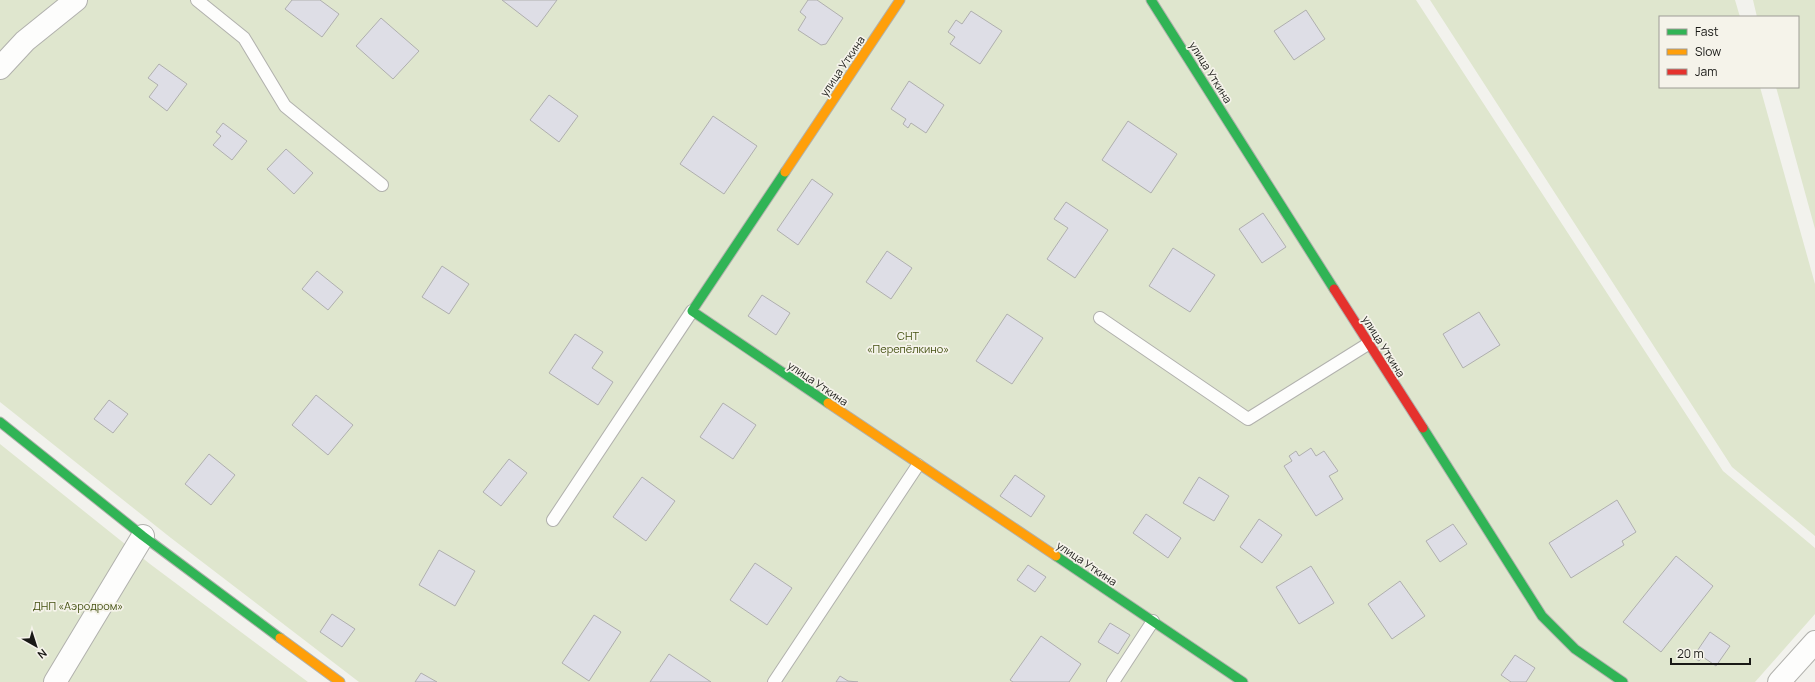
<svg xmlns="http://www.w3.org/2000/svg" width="1815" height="682" viewBox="0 0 1815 682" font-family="Manrope,sans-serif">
<rect width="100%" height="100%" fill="#f2f2ed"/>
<path fill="#dfe6ce" d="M 0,0 L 1416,0 L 1723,471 L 1815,548 L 1815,614 L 1755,682 L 359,682 L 171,538 L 0,402 Z
M 1430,0 L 1735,0 L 1740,17 L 1660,17 L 1660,87 L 1760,87 L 1815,284 L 1815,536 L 1732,467 Z
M 1753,0 L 1815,0 L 1815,229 L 1776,87 L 1798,87 L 1798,17 L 1757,17 Z
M 0,444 L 150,564 L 308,682 L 0,682 Z"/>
<path fill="#dedee6" stroke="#afafae" d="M 292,0 L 320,0 L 339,14 L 322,37 L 285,9 Z
M 502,0 L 557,0 L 537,27 Z
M 808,0 L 817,0 L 843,18 L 826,44 L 821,45 L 798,30 L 806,17 L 800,12 Z
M 1306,10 L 1325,39 L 1294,60 L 1274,31 Z
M 971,11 L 1002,31 L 980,64 L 950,44 L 955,37 L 948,32 L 956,20 L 962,24 Z
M 381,18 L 419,51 L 393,79 L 356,46 Z
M 159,64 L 187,84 L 167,111 L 149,97 L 158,85 L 148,78 Z
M 909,81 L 944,105 L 926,133 L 911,123 L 908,128 L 903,124 L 906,119 L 891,109 Z
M 549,95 L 578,116 L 559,142 L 530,120 Z
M 713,116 L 757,146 L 724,194 L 680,164 Z
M 1128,121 L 1177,154 L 1151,193 L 1102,160 Z
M 223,123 L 247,141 L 232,160 L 213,145 L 221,136 L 216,132 Z
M 286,149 L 313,173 L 294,194 L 267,169 Z
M 812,179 L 833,194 L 798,245 L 777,230 Z
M 1066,202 L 1108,230 L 1075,278 L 1047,259 L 1068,228 L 1054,219 Z
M 1263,213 L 1286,247 L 1262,263 L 1239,229 Z
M 1173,248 L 1215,275 L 1190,312 L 1149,286 Z
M 887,251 L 912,268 L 891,299 L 866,282 Z
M 442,266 L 469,284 L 449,314 L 422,297 Z
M 317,271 L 343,292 L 328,310 L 302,289 Z
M 762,295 L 790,313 L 776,335 L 748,316 Z
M 1479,312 L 1500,345 L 1463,368 L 1443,334 Z
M 1007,314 L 1043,338 L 1012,384 L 976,361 Z
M 575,334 L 603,352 L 592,368 L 613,382 L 598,405 L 549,373 Z
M 316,395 L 353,425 L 328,455 L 292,425 Z
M 109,400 L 128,414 L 113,433 L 94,419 Z
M 723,403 L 756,425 L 733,459 L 700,437 Z
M 1311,448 L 1316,456 L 1324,451 L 1338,471 L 1329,476 L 1343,499 L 1316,516 L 1284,466 L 1292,461 L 1289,456 L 1296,451 L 1299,456 Z
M 209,454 L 235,475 L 211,505 L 185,484 Z
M 509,459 L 527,473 L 501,506 L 483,492 Z
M 1015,475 L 1045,496 L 1031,517 L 1000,496 Z
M 642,477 L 675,501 L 646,541 L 613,517 Z
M 1199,477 L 1229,496 L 1214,521 L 1183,503 Z
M 1617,500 L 1636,532 L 1622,541 L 1624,545 L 1571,578 L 1549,543 Z
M 1146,514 L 1181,538 L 1168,558 L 1133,533 Z
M 1259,519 L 1282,535 L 1262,563 L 1240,547 Z
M 1453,524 L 1467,544 L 1440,562 L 1426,541 Z
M 439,550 L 475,571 L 455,606 L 419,585 Z
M 1676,556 L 1713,586 L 1661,652 L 1623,622 Z
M 755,563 L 792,588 L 767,625 L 730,600 Z
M 1028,565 L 1046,577 L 1035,592 L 1017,580 Z
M 1311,566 L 1334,603 L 1299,624 L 1276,587 Z
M 1400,581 L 1425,616 L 1392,639 L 1368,604 Z
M 332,614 L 355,629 L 342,647 L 320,632 Z
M 594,615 L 621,632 L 589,681 L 562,663 Z
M 1110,623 L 1130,635 L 1118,654 L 1098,642 Z
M 1710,632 L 1730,646 L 1716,666 L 1703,657 L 1699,661 L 1693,657 Z
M 1041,636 L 1081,664 L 1069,682 L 1013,682 L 1010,680 Z
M 669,654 L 711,682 L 650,682 Z
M 1515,655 L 1535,668 L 1526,682 L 1511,682 L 1501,675 Z
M 421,673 L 437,682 L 415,682 Z
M 840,676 L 848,681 L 858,682 L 836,682 Z"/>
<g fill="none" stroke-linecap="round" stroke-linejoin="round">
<g stroke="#b1b1ad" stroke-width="14">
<path id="lane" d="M 197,0 L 244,38 L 285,106 L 382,185
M 1100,318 L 1248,419 L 1368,344
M 553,520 L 692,311
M 774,682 L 918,465
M 1113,682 L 1153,621"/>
</g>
<g stroke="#b1b1ad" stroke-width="24">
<path id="street" d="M 0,68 L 25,41 L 76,0
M 55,682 L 143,536
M 1779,682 L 1815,642"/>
</g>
<g stroke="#b1b1ad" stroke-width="11">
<path id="fast" d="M 1151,0 L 1334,289
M 785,172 L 692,311 L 828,403
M 0,422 L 143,536 L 280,638
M 1423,428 L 1542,616 L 1575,649 L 1623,682
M 1056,556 L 1243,682"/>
</g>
<g stroke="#b1b1ad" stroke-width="11">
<path id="slow" d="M 785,172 L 900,0
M 828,403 L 1056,556
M 280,638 L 340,682"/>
</g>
<g stroke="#b1b1ad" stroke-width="11">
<path id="jam" d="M 1334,289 L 1423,428"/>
</g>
<use href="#lane" stroke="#fdfdfc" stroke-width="12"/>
<use href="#street" stroke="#fdfdfc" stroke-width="22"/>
<use href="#fast" stroke="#30b455" stroke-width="9"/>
<use href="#slow" stroke="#ff9f0a" stroke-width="9"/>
<use href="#jam" stroke="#e5322d" stroke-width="9"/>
</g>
<g text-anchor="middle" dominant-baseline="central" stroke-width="3.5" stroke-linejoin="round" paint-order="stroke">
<g font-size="11" fill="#191916" stroke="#f5f3ea">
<text transform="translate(842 66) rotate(-56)">улица Уткина</text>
<text transform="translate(1211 72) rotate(58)">улица Уткина</text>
<text transform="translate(1384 346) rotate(58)">улица Уткина</text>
<text transform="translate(818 383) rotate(34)">улица Уткина</text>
<text transform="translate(1087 563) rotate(34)">улица Уткина</text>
</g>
<g font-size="11" fill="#435010" stroke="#f5f3ea">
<text x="908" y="335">СНТ<tspan x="908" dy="13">«Перепёлкино»</tspan></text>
<text x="78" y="605">ДНП «Аэродром»</text>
</g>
</g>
<rect x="1659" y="16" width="140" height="72" fill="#f5f3ea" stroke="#9d9c95"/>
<rect x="1667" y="29" width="20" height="6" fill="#30b455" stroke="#9d9c95"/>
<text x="1695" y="36" font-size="12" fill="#191916">Fast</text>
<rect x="1667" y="49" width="20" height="6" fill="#ff9f0a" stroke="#9d9c95"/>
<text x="1695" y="56" font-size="12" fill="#191916">Slow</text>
<rect x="1667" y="69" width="20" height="6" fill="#e5322d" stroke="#9d9c95"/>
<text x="1695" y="76" font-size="12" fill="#191916">Jam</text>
<g transform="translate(36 646) rotate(141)" stroke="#f5f3ea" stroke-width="3" paint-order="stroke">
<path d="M0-3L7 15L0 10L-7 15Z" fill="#191916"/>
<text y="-6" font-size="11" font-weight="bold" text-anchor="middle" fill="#191916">N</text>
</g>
<path d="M1671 658v6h79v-6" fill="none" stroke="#191916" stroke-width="2"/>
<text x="1677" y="658" font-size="12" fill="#191916" stroke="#f5f3ea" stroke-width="3" paint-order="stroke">20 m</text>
</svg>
